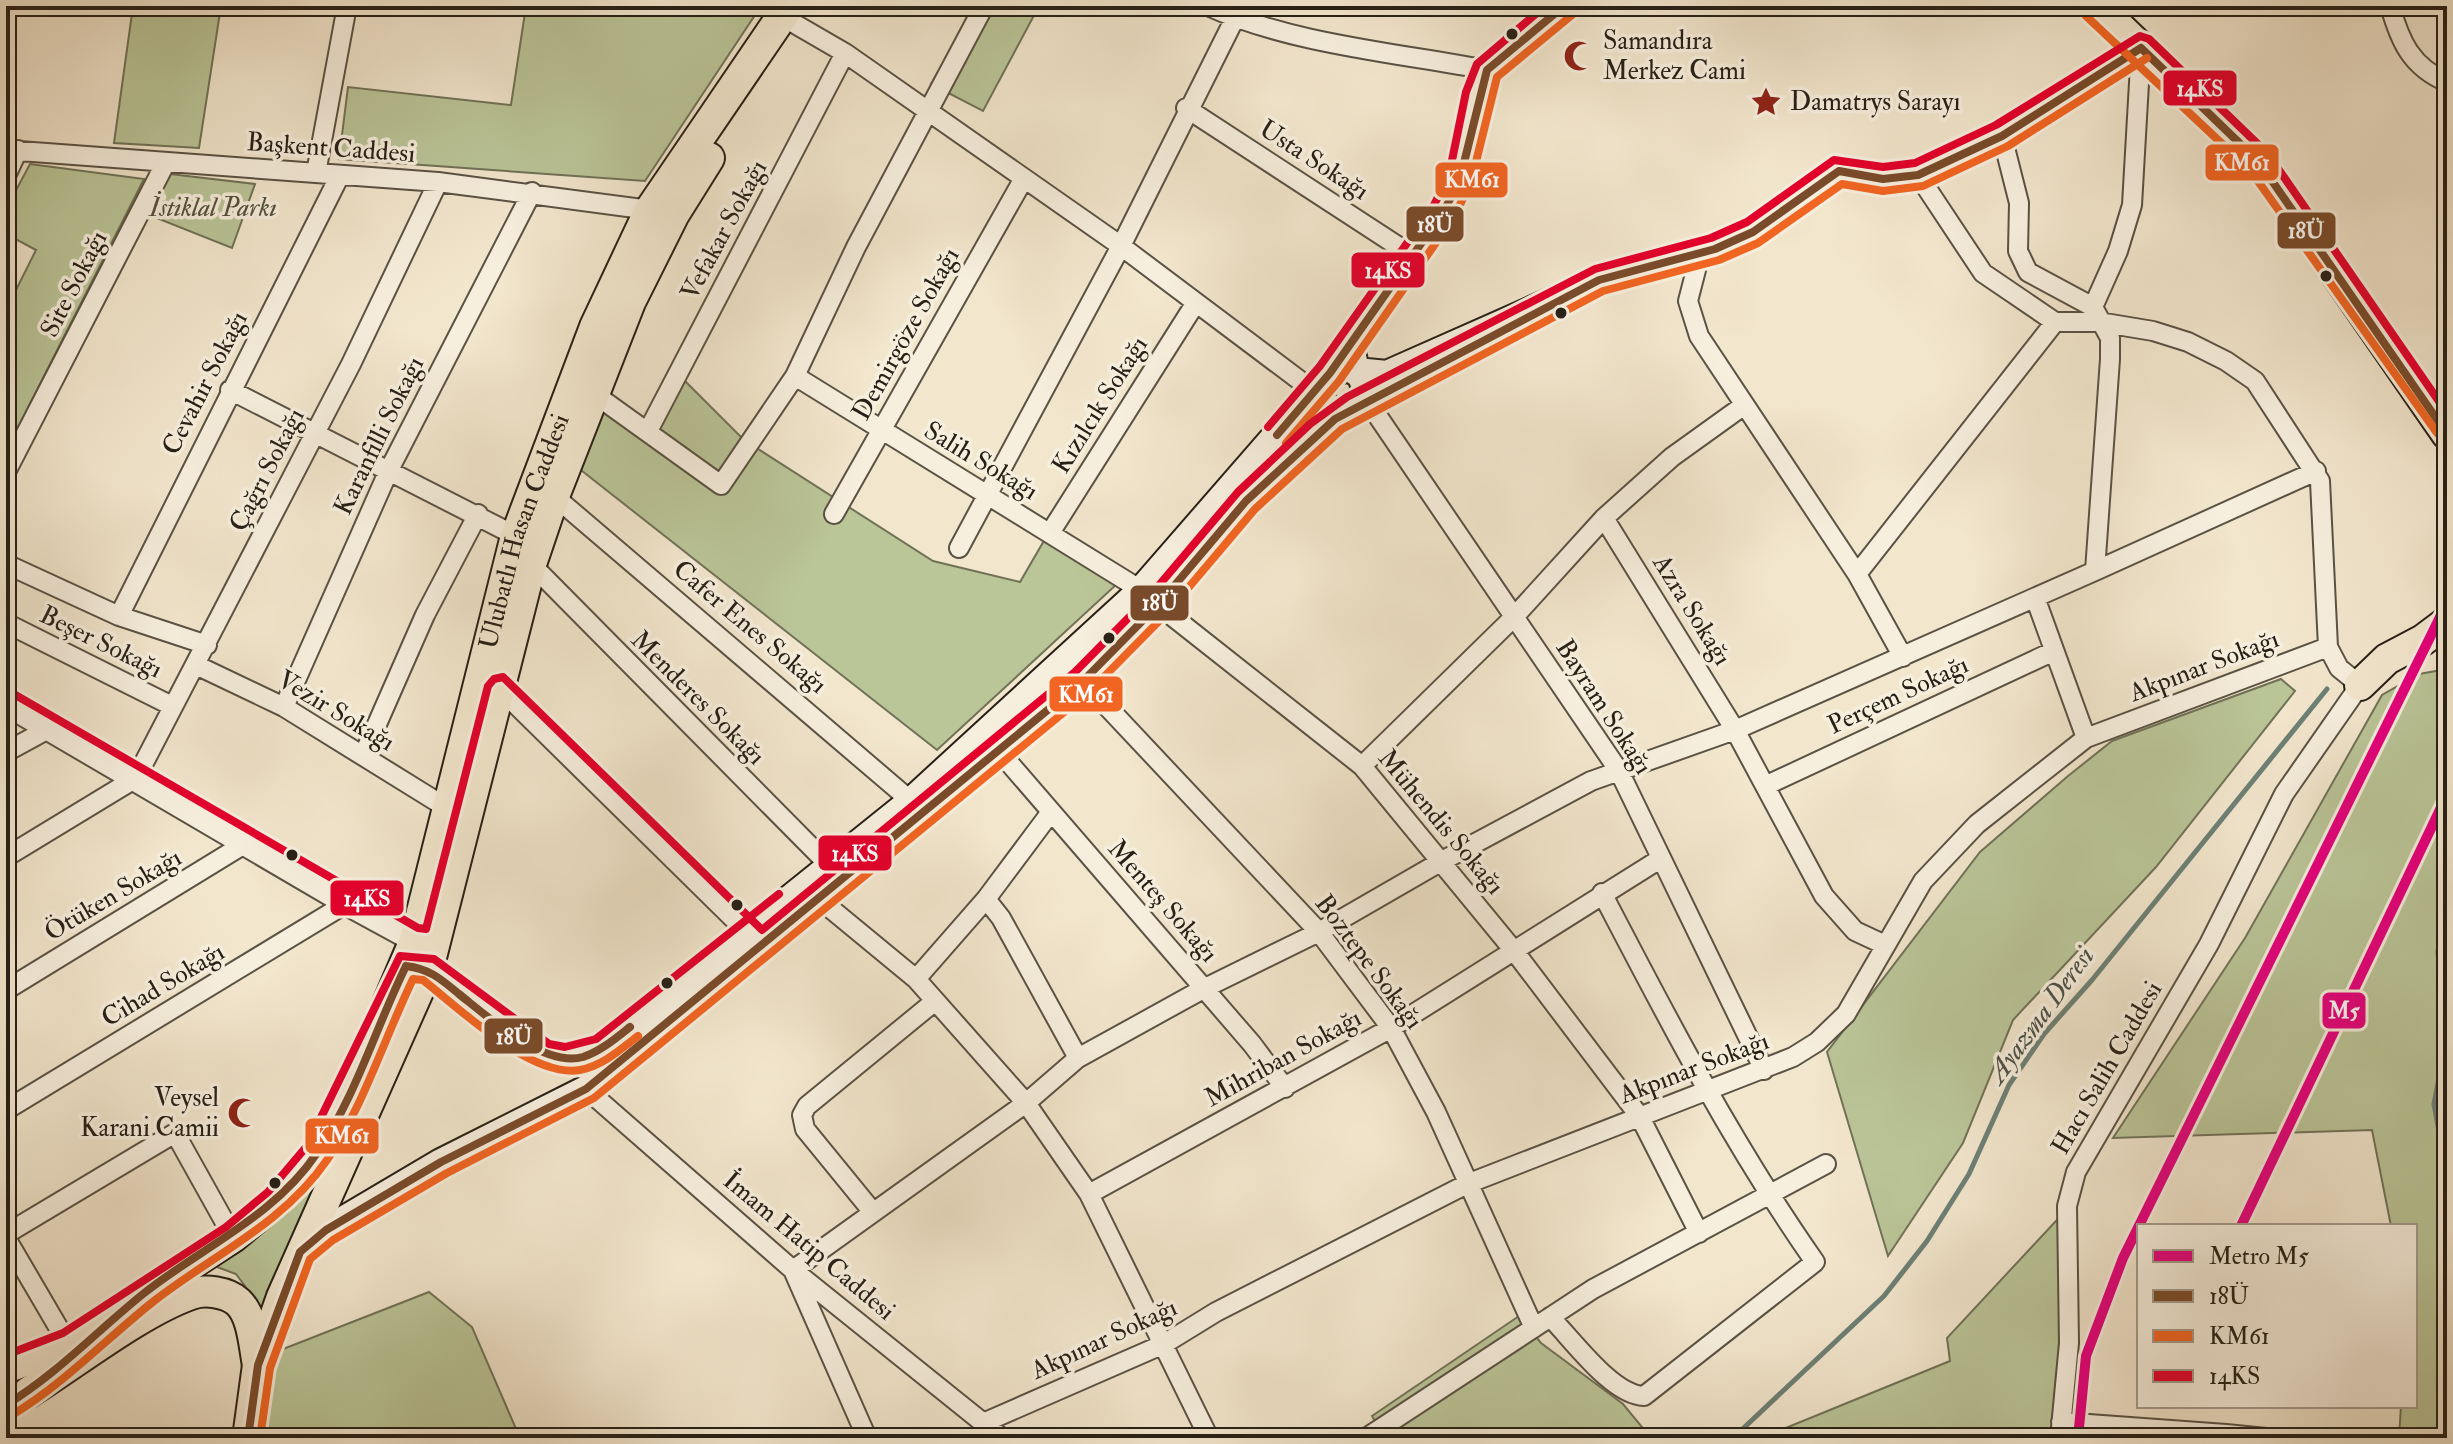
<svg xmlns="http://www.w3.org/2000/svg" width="2453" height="1444" viewBox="0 0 2453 1444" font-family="'IM FELL Double Pica',serif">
<rect width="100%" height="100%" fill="#f2e6cd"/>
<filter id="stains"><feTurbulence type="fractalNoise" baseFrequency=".0025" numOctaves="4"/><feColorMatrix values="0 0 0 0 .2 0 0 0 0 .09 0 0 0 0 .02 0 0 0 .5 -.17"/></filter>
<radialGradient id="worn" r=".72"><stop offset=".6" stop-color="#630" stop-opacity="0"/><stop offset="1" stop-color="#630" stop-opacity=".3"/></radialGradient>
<path fill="#bac598" stroke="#707258" stroke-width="2" d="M 133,6 L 221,6 L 199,148 L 114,143 Z
M 526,6 L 761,6 L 645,181 L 339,159 L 348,87 L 511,105 Z
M 976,6 L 1039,6 L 983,111 L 931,84 Z
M 30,164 L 144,179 L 6,451 L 6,310 L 36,250 L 6,234 L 6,209 Z
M 170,174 L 255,184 L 232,248 L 149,215 Z
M 675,371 L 744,440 L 933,561 L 1020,582 L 1045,539 L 1117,584 L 937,750 L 577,467 L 606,395 L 644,422 Z
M 2447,669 L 2447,1438 L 2399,1438 L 2401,1406 L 2415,1406 L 2415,1226 L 2391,1226 L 2372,1130 L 2113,1138 L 2245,938 L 2382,695 L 2419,674 Z
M 2281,679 L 2295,691 L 2156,867 L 2013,1020 L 1963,1143 L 1888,1256 L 1827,1052 L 1980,852 L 2068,776 L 2112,741 Z
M 325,1160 L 262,1309 L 236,1274 L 217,1267 Z
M 2068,1208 L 2074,1406 L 2070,1438 L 1761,1438 L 1950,1361 L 1947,1338 Z
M 429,1292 L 472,1327 L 520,1438 L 262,1438 L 278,1351 Z
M 1519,1316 L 1541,1343 L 1623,1404 L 1651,1438 L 1385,1438 L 1372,1416 Z"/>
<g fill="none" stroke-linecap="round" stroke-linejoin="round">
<path stroke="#6d8076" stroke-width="5" d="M 2447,929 L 2438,951 L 2444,1052 L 2434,1104 L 2447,1175
M 1733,1438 L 1884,1296 L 1927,1241 L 1969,1174 L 2009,1085 L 2044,1034 L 2092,980 L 2327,689"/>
<g stroke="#5a5244" stroke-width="22">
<path id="minor" d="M 1208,6 C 1291,44 1398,53 1487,70
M 2390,6 C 2400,41 2411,67 2447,82
M 795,24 L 845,53 L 1121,246 L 1331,404
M 1186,108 L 1413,256
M 2002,136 L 2019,203 L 2018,251 L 2028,272 L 2093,307
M 6,150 L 438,182 L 650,210
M 316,173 L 347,6
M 1918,175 L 1983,273 L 2055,322 L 2099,322 L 2153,331 L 2188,342 L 2226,361 L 2255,381 L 2320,481 L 2328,647 L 2339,668 L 2360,685 L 2284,794 L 2209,944 L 2076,1172 L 2067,1206 L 2069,1343 L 2060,1438
M 6,176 L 18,150
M 1695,253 L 1696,270 L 1688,301 L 1699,336 L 1857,574 L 1903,657
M 2093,307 L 2118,251 L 2132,205 L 2141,48
M 795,376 L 1141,590
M 230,390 L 516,536
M 593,393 L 721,485 L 795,376 L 856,247 L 984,6
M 1353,407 L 1370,409 L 1377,415 L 1619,771 L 1764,1070
M 648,431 L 845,53
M 6,472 L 166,162
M 554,496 L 911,801
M 834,514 L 1023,180
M 1604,518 L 1735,730 L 1824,896 L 1855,931 L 1885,945
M 1050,533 L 1195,304
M 959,548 L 1121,246 L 1235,18
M 6,564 L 119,616 L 207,645
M 531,564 L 830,866
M 2095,571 L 2316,471
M 1857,574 L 2055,322
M 2036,600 L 2086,738
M 1158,605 L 1362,766 L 1515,952 L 1640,1117 L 1699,1233
M 119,616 L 340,175
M 6,623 L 172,706
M 196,665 L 284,707 L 447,808
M 1083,681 L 1319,932 L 1391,1028 L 1436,1112 L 1534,1328
M 500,689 L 755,940
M 284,707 L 389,470 L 532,192
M 998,750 L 1252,1044 L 1285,1088
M 6,752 L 50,728
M 363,756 L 425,615 L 478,514
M 1362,766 L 1514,617 L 1604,518 L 1672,457 L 1743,406
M 1765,786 L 2054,651
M 1051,812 L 986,899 L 1001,918 L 1078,1058
M 6,857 L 136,778 L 351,364 L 438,182
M 819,899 L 916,979 L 1026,1103 L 1089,1194 L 1209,1438
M 916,979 L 986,899
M 6,990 L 246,843
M 586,1089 L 793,1270 L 1002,1438
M 6,1110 L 347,903
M 1089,1194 L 1391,1028 L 1660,859
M 872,1211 L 805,1129 L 802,1115 L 807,1106 L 934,1002
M 6,1234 L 175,1133 L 233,1237
M 6,1238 L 68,1344
M 1550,1317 C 1573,1340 1612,1395 1644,1396 L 1815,1262 C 1733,1145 1668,1020 1602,893
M 2061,1422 L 2226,1434 L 2226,1438
M 983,1423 L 1164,1344 L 1216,1312 L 1467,1184 L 1793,1057 L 1817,1042 L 1846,1014 L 1923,881 L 1977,824 L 2086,738 L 2328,647
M 2226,1434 L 2266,1438
M 867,1438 L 793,1270 L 1026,1103 L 1078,1058 L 1203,989 L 1319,932 L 1442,861 L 1591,781 L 1735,730 L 2095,571 L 2110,359 L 2110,338 L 2093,307
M 1366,1438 L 1593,1289 L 1826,1164"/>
</g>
<g stroke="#5a5244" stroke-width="28">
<path id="tertiary" d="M 6,703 L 347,903 L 415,940 L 432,941"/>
</g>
<g stroke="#272017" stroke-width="30">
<path id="secondary" d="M 1350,342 L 1356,371 L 1387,374 L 1599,280 L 1715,249 L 1753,232 L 1839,171 L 1883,179 L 1918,175 L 2002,136 L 2141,48
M 1342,354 L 1444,211 L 1460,179 L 1478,95 L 1487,70 L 1564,6
M 303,1250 L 326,1230 L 441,1162 L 586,1089 L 1083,681 L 1158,605 L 1246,501 L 1318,433 L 1358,404 L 1365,388 L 1361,376 L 1350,368 L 1330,373 L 1141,590 L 911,801 L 601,1050 L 565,1059 L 544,1055 L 428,969 L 407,966"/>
</g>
<g stroke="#272017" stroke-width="34">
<g id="primary">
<path d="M 2093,6 L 2111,19 L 2259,162 L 2447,434"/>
<path d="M 2360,685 L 2387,659 L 2423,640 L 2447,622"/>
<path id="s1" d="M 6,1368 L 68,1344 L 233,1237 L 276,1201 L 317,1153 L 359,1072 L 415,940 L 516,536 L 595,327 L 650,210 L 789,6"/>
<path d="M 29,1392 C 77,1362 140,1312 191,1294 C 205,1289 227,1292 238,1302 C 253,1316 254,1345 258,1365"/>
<path d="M 248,1438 L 258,1365 L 282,1297 L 428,969 L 531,564 L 554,496 L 630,302 L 674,214 L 709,158"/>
</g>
</g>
<use href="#minor" stroke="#f7efde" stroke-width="18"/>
<use href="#tertiary" stroke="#f7efde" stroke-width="24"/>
<use href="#secondary" stroke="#f7efde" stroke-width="26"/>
<use href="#primary" stroke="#f2e6cd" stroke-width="30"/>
<g stroke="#f7efde" stroke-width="14">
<path id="bus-1" d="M 2141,48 L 2259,162 L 2447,434
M 1277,435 L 1330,373 L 1444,211 L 1460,179 L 1487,70 L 1564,6
M 406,966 C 430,969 441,979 459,994 C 488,1017 544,1068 583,1057 C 601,1051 616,1038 630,1027
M 6,1405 C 57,1374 97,1331 143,1294 C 202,1247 274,1217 317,1153 C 356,1096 376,1027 406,966
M 248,1438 L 258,1365 L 300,1252 L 326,1230 L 441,1162 L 586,1089 L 1083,681 L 1158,605 L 1246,501 L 1335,419 L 1599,280 L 1715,249 L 1753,232 L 1839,171 L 1883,179 L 1918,175 L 2002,136 L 2141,48"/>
</g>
<g stroke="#f7efde" stroke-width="14">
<path id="bus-2" d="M 2086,16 L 2250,170 L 2437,433
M 1286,443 L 1339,381 L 1454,217 L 1471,182 L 1497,77 L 1572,15
M 12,1415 C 65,1383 106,1339 154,1301 C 213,1255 283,1224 327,1160 C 364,1105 384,1039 413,979 L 423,980 C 460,1009 531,1078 580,1070 C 602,1066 620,1050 638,1036
M 260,1438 L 270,1368 L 310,1259 L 333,1240 L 447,1173 L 594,1098 L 1091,690 L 1167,613 L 1255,509 L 1342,429 L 1603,291 L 1719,260 L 1758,243 L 1842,184 L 1883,191 L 1923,186 L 2008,146 L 2147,58"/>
</g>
<g stroke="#f7efde" stroke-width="14">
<path id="bus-3" d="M 1268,427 L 1320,366 L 1434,205 L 1449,175 L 1466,92 L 1477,64 L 1545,6
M 12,693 L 418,928 L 426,929 L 488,686 L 494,679 L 503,677 L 762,930 L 1075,672 L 1149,597 L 1238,492 L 1310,424 L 1347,397 L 1595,269 L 1711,238 L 1747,222 L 1834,160 L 1883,167 L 1915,163 L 1996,125 L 2140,36 L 2149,39 L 2268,154 L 2447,413
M 6,1355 L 63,1333 L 226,1227 L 268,1192 L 307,1146 L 400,956 L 434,959 L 549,1044 L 565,1047 L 596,1039 L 779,894"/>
</g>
<use href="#bus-1" stroke="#7a4b2a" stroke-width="8"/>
<use href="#bus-2" stroke="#f26522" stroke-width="8"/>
<use href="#bus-3" stroke="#e4002b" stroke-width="8"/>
<g stroke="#f7efde" stroke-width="16">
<path id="metro-1" d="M 2241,1226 L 2447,795
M 2078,1438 L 2086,1356 L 2123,1258 L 2447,603"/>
</g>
<use href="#metro-1" stroke="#e5007d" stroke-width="10"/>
</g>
<defs>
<g id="mosque-bare" transform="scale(2.4)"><path d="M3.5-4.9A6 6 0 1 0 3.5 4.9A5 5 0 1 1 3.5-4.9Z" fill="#8f2418" stroke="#f7efde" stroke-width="2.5" paint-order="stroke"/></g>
<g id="sight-bare" transform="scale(2.4)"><path d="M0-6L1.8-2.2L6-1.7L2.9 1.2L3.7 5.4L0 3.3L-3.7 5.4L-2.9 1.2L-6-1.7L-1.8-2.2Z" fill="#8f2418" stroke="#f7efde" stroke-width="2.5" paint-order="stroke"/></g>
</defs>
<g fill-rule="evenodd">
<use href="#mosque-bare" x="1579" y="56"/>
<use href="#sight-bare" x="1766" y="102"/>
<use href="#mosque-bare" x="243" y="1113"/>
</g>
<g fill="#272017" stroke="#f7efde" stroke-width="3">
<circle cx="1512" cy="34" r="7"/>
<circle cx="2326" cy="276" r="7"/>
<circle cx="1561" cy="313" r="7"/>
<circle cx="1109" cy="638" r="7"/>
<circle cx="292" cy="855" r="7"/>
<circle cx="737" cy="905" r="7"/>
<circle cx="667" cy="983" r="7"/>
<circle cx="275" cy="1183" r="7"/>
</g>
<g text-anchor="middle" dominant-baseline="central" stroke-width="7" stroke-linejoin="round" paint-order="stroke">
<g font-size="26" fill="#272017" stroke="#f7efde" text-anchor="start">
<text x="1603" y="41">Samandıra<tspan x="1603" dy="30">Merkez Cami</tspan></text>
<text x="1790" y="102">Damatrys Sarayı</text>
<text x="219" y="1098" text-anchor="end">Veysel<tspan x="219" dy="30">Karani Camii</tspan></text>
</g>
<g font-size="26" fill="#272017" stroke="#f7efde">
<text transform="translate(331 148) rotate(4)">Başkent Caddesi</text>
<text transform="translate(1314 160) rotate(33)">Usta Sokağı</text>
<text transform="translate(724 230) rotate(-62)">Vefakar Sokağı</text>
<text transform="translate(74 284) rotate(-63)">Site Sokağı</text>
<text transform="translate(906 334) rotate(-61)">Demirgöze Sokağı</text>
<text transform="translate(205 383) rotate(-63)">Cevahir Sokağı</text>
<text transform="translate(1100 405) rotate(-58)">Kızılcık Sokağı</text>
<text transform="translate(379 436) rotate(-64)">Karanfilli Sokağı</text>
<text transform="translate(981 461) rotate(31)">Salih Sokağı</text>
<text transform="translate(267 470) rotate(-63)">Çağrı Sokağı</text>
<text stroke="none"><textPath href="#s1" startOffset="1040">Ulubatlı Hasan Caddesi</textPath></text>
<text transform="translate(1692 610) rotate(58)">Azra Sokağı</text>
<text transform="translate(750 627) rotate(40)">Cafer Enes Sokağı</text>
<text transform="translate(101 642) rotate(26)">Beşer Sokağı</text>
<text transform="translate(2204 666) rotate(-21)">Akpınar Sokağı</text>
<text transform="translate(1898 695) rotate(-25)">Perçem Sokağı</text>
<text transform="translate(698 698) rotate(45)">Menderes Sokağı</text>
<text transform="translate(1604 707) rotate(57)">Bayram Sokağı</text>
<text transform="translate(336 711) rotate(31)">Vezir Sokağı</text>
<text transform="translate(1441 822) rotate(50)">Mühendis Sokağı</text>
<text transform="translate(113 895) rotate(-31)">Ötüken Sokağı</text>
<text transform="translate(1163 901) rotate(49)">Menteş Sokağı</text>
<text transform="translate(1369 962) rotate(53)">Boztepe Sokağı</text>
<text transform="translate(163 985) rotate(-31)">Cihad Sokağı</text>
<text transform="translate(1283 1058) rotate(-29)">Mihriban Sokağı</text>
<text transform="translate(1694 1068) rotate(-21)">Akpınar Sokağı</text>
<text transform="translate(2107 1068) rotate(-60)">Hacı Salih Caddesi</text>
<text transform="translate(809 1246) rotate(40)">İmam Hatip Caddesi</text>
<text transform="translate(1104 1339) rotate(-25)">Akpınar Sokağı</text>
</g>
<g font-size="26" font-style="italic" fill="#53523e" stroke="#f7efde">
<text x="213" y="208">İstiklal Parkı</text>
</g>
<g font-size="28" font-style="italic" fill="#4a5047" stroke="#f7efde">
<text transform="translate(2041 1015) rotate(-54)">Ayazma Deresi</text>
</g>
</g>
<g stroke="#f7efde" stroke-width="3">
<rect x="2162" y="69" width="76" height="38" rx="8" fill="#e4002b"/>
<rect x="2204" y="143" width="76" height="39" rx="8" fill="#f26522"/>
<rect x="1434" y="161" width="75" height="38" rx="8" fill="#f26522"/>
<rect x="1405" y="205" width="60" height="38" rx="8" fill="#7a4b2a"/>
<rect x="2276" y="211" width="61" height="39" rx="8" fill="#7a4b2a"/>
<rect x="1350" y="251" width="76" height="38" rx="8" fill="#e4002b"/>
<rect x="1129" y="584" width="61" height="38" rx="8" fill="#7a4b2a"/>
<rect x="1048" y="675" width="76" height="38" rx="8" fill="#f26522"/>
<rect x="817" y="834" width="76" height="38" rx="8" fill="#e4002b"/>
<rect x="329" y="879" width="76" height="38" rx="8" fill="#e4002b"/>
<rect x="2321" y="991" width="46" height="39" rx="8" fill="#e5007d"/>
<rect x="483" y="1017" width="61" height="38" rx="8" fill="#7a4b2a"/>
<rect x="304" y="1117" width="76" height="38" rx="8" fill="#f26522"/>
</g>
<g font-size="22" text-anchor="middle" font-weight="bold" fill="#fff">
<text x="2200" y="96">14KS</text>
<text x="2242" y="170">KM61</text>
<text x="1472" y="187">KM61</text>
<text x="1435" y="232">18Ü</text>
<text x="2306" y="238">18Ü</text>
<text x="1388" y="278">14KS</text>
<text x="1160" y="610">18Ü</text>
<text x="1086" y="702">KM61</text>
<text x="855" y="861">14KS</text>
<text x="367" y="906">14KS</text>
<text x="2344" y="1018">M5</text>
<text x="514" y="1044">18Ü</text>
<text x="342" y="1143">KM61</text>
</g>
<rect width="2453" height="1444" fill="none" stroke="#f2e6cd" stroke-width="32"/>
<rect x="8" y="8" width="2437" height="1428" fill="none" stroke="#272017" stroke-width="4"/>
<rect x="16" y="16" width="2421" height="1412" fill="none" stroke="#272017" stroke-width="2"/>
<rect x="2137" y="1224" width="280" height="184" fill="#f7efde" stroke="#a49c8e" stroke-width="2"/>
<rect x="2153" y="1250" width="40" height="12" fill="#e5007d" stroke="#a49c8e" stroke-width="2"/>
<text x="2209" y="1264" font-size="24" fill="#272017">Metro M5</text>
<rect x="2153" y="1290" width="40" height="12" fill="#7a4b2a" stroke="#a49c8e" stroke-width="2"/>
<text x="2209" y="1304" font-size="24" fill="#272017">18Ü</text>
<rect x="2153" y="1330" width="40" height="12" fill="#f26522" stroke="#a49c8e" stroke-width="2"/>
<text x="2209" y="1344" font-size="24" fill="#272017">KM61</text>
<rect x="2153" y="1370" width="40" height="12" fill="#e4002b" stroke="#a49c8e" stroke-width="2"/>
<text x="2209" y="1384" font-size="24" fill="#272017">14KS</text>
<rect width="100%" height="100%" filter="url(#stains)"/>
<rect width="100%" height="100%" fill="url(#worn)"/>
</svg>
